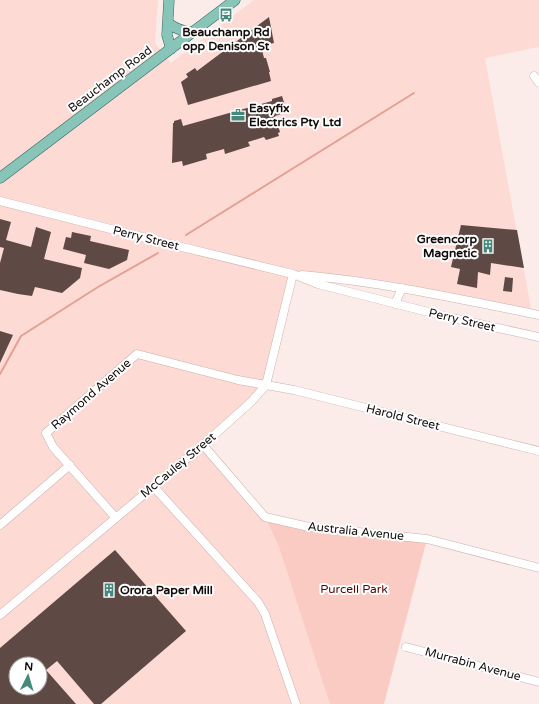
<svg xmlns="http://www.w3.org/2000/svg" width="539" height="704" viewBox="0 0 539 704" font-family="'Varela Round',sans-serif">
<rect width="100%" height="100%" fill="#fcece9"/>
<path fill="#fddad4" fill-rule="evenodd" d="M 0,0 L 158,0 L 155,43 L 171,63 L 254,0 L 539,0 L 539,47 L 485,58 L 532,314 L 293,274 L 266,385 L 203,445 L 265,517 L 279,547 L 314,653 L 322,665 L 335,704 L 0,704 ZM 16,664 L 40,664 L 40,688 L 16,688 Z"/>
<path fill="#f9cbc2" d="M 265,517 L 427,539 L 384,704 L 330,704 L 279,547 Z"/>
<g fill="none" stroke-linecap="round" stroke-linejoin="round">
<path stroke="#e69f94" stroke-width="2" d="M 186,235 L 414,93
M 0,374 L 21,336 L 98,287 L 158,253"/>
</g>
<path fill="#5e4945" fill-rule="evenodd" d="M 269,17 L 274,43 L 261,46 L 264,58 L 266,58 L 270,72 L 269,72 L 271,81 L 188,105 L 181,82 L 188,77 L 186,74 L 195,68 L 197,71 Z
M 282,96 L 287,112 L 275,116 L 280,132 L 278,133 L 279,136 L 266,140 L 264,137 L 248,142 L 250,146 L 225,154 L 224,149 L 206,154 L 207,159 L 183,166 L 182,161 L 172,163 L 173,123 L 174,123 L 174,121 L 181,119 L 183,126 L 272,101 L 272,99 Z
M 0,219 L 11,222 L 6,240 L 31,247 L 36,227 L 51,232 L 44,259 L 82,268 L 80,278 L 62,293 L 35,287 L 32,296 L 18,294 L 0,290 L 0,263 L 4,248 L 0,247 Z
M 461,225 L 517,230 L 524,268 L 491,263 L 490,275 L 478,272 L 477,288 L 457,284 L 460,269 L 451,267 Z
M 72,232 L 91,236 L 90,241 L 129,250 L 127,260 L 109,269 L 84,263 L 86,255 L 63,249 L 66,237 L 71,238 Z
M 505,277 L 513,278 L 512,292 L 503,291 Z
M 0,331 L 13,335 L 0,363 Z
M 115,550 L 186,631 L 101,704 L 94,704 L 57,661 L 46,670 L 76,704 L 0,704 L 0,648 ZM 16,664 L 40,664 L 40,688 L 16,688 Z"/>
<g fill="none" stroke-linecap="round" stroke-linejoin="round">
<g stroke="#cbb1ac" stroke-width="9">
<path id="minor" d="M 534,76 L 539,83
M 0,201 L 182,247 L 293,274 L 318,284 L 452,318 L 539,337
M 302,275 C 382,282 460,299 539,315
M 395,304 L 402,288
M 203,445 L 265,517 L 309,527 L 427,539 L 539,568
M 153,486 L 258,602 L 265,614 L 296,704
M 116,518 L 53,447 L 46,433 L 137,354 L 238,380 L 294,390 L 539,451
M 0,525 L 70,465
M 0,615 L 203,445 L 251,402 L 266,385 L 293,274
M 406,647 L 539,682"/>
</g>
<g stroke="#2d6a5e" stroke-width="11">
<path id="major" d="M 169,0 L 167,35 L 171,49
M 168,23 C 176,29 183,32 193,32
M 0,178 L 235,0"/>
</g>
<use href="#minor" stroke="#fff" stroke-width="8"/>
<use href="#major" stroke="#89c4b9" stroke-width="10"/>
</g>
<defs>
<g id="bus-bare" transform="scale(1.08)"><path d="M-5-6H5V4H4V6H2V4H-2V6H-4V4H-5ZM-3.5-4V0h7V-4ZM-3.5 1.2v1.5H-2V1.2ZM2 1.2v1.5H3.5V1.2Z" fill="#45897b" stroke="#fff" stroke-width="2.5" paint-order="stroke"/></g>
<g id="office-bare" transform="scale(1.08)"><path d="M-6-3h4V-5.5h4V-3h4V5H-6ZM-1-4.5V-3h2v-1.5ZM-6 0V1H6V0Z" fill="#45897b" stroke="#fff" stroke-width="2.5" paint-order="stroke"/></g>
<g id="building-bare" transform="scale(1.08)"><path d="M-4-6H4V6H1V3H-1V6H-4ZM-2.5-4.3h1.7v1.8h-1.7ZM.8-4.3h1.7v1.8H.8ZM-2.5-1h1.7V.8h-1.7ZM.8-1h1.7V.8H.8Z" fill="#45897b" stroke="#fff" stroke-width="2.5" paint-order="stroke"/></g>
</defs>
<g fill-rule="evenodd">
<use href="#bus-bare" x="226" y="15"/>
<use href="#office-bare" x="238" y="115"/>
<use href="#building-bare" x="488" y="246"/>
<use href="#building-bare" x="109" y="590"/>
</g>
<g text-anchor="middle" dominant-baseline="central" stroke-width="4" stroke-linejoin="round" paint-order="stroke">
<g font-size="12" font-weight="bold" fill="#140c0b" stroke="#fff" text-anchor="start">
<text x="226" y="32" text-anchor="middle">Beauchamp Rd<tspan x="226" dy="14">opp Denison St</tspan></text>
<text x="249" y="108">Easyfix<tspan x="249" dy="14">Electrics Pty Ltd</tspan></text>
<text x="477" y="239" text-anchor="end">Greencorp<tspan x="477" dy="14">Magnetic</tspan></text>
<text x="120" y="590">Orora Paper Mill</text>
</g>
<g font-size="12" fill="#140c0b" stroke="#fff">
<text transform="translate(110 79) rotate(-37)">Beauchamp Road</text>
<text transform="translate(146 238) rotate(14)">Perry Street</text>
<text transform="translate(462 320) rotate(13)">Perry Street</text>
<text transform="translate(91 394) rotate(-41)">Raymond Avenue</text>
<text transform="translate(403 417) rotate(14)">Harold Street</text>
<text transform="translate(178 465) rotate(-40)">McCauley Street</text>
<text transform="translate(356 531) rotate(6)">Australia Avenue</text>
<text transform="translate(473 664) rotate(15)">Murrabin Avenue</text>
</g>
<g font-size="12" fill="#5a0502" stroke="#fff">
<text x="354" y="589">Purcell Park</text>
</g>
</g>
<g transform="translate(28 676) rotate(5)"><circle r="19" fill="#ffffff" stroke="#a19e9d"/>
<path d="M0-3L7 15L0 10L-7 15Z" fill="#45897b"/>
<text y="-6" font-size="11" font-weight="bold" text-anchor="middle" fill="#140c0b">N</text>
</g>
</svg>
